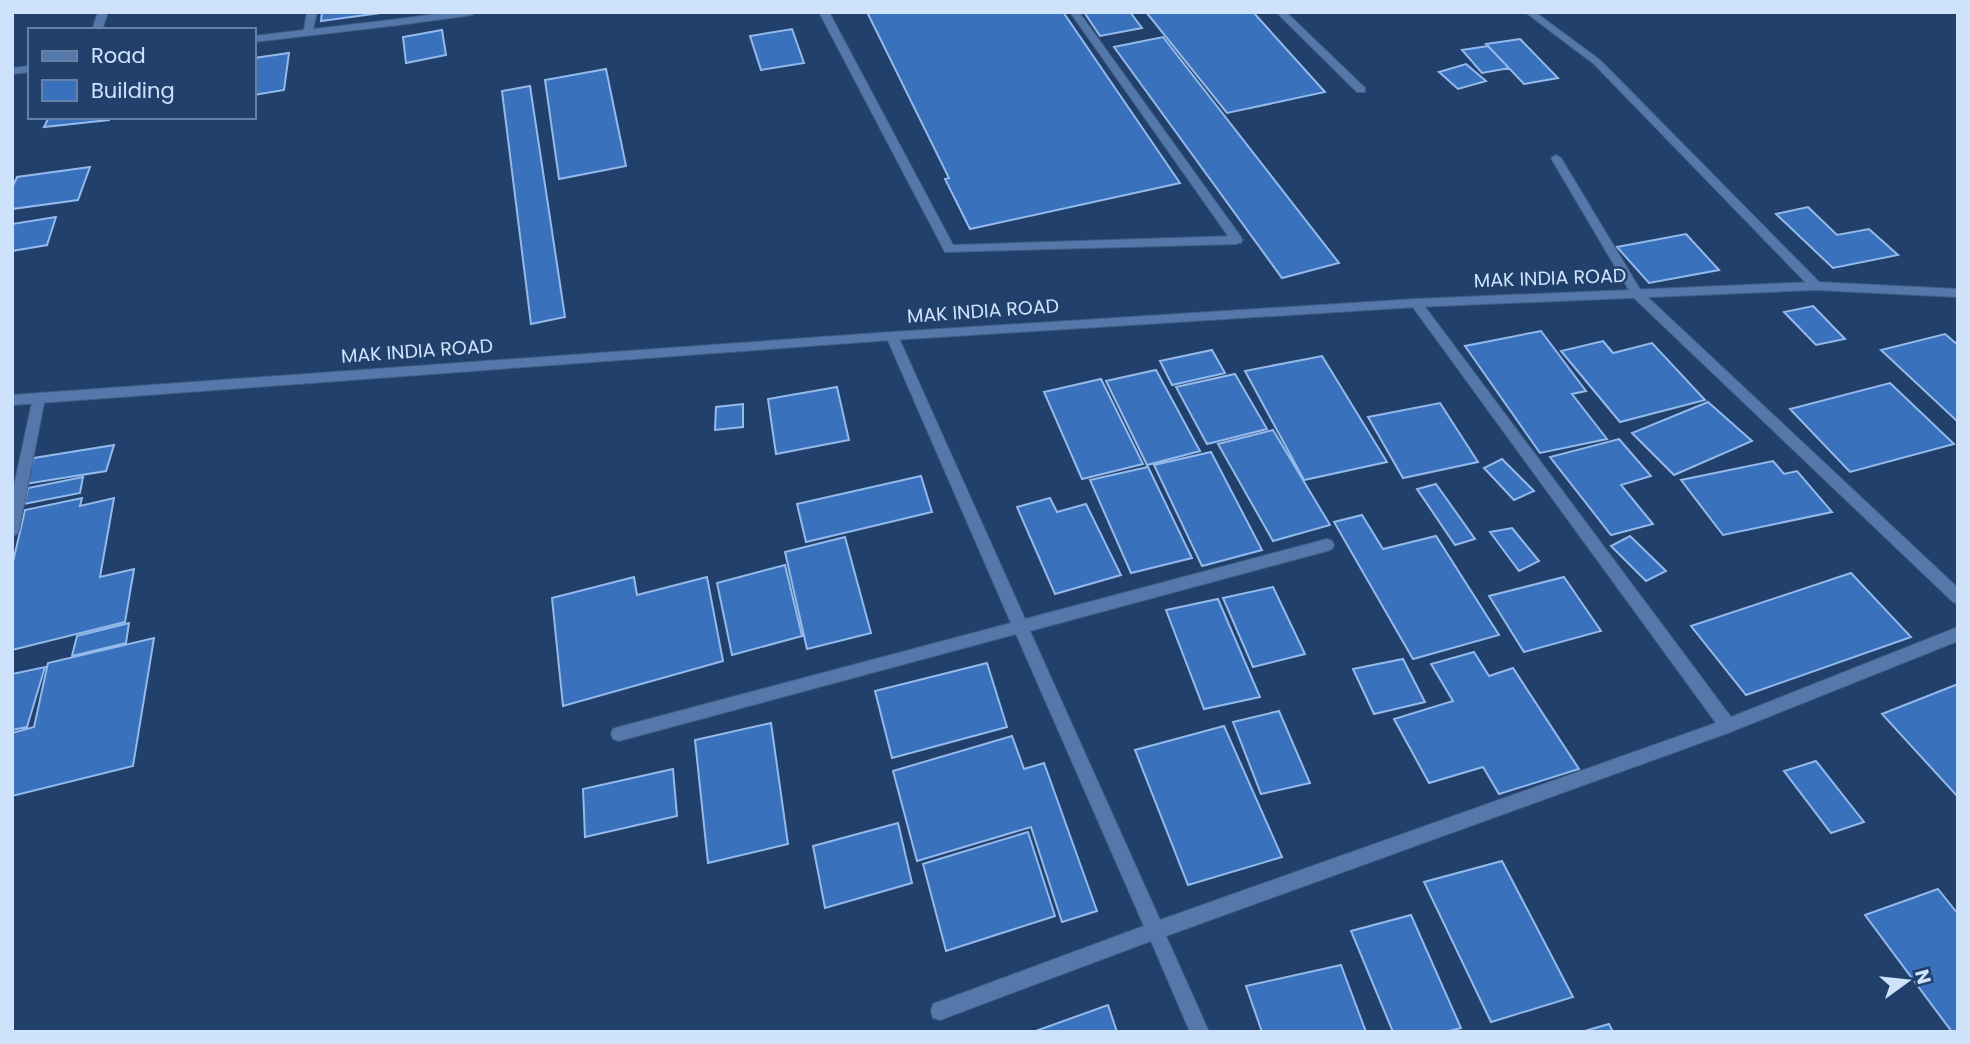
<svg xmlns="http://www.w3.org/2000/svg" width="1970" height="1044" viewBox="0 0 1970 1044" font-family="Poppins,sans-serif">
<rect width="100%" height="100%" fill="#21416c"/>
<path fill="#3971bd" stroke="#94b9eb" stroke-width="2" d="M 322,12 L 388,12 L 321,21 Z
M 867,12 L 1063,12 L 1180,183 L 970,229 L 945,179 L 949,178 Z
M 1084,12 L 1130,12 L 1142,28 L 1100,36 Z
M 1146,12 L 1253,12 L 1325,92 L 1227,113 Z
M 792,29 L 804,63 L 761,70 L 750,36 Z
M 442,30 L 446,55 L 406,63 L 403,37 Z
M 1163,37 L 1339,263 L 1282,278 L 1114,47 Z
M 1520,39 L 1558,78 L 1524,84 L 1486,44 Z
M 1488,46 L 1509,68 L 1482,73 L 1462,50 Z
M 289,53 L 284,90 L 254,95 L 254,58 Z
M 1466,64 L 1486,81 L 1458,89 L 1439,72 Z
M 606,69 L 626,166 L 559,179 L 545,80 Z
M 530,86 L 565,317 L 531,324 L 502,91 Z
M 49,117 L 110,117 L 109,120 L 44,127 Z
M 90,167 L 78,200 L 12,209 L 12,188 L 17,177 Z
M 1808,207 L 1837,235 L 1869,229 L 1898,255 L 1833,268 L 1776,214 Z
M 56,217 L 47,245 L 12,251 L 12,224 Z
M 1686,234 L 1719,270 L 1649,283 L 1617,247 Z
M 1813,306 L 1845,339 L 1816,345 L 1784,312 Z
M 1541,331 L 1586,391 L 1572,394 L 1607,439 L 1540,453 L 1465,346 Z
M 1945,334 L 1958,345 L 1958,422 L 1881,350 Z
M 1603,341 L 1613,353 L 1652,343 L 1705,400 L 1620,422 L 1561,351 Z
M 1212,350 L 1225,373 L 1172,385 L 1160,361 Z
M 1322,356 L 1387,462 L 1304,480 L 1245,371 Z
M 1156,370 L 1200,451 L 1147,465 L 1106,381 Z
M 1235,374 L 1267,429 L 1207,444 L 1176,387 Z
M 1101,379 L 1143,464 L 1082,479 L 1044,392 Z
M 1890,383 L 1954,444 L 1850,472 L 1790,409 Z
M 837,387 L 849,440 L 776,454 L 768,399 Z
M 1708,402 L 1752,441 L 1674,475 L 1632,433 Z
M 1440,403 L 1478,462 L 1403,478 L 1368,417 Z
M 743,404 L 743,427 L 715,430 L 716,407 Z
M 1273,430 L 1330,525 L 1273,541 L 1218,444 Z
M 1619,439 L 1651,476 L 1621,485 L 1653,524 L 1611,535 L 1550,457 Z
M 114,445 L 106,471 L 25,484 L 34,458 Z
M 1211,452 L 1262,550 L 1202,566 L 1154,465 Z
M 1502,459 L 1534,491 L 1514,500 L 1484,468 Z
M 1773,461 L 1784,474 L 1797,471 L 1832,512 L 1723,535 L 1681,480 Z
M 1148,467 L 1192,558 L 1131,573 L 1090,480 Z
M 921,476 L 932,512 L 806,542 L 797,504 Z
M 83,477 L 80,493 L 24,504 L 28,488 Z
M 1436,484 L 1475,539 L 1455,545 L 1417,489 Z
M 82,498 L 80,506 L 114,498 L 100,577 L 134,569 L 125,622 L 12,650 L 12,566 L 25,510 Z
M 1050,498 L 1057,512 L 1086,504 L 1121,575 L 1055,594 L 1017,507 Z
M 1362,515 L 1383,549 L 1436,536 L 1499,635 L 1413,659 L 1334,522 Z
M 1512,528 L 1539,561 L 1519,571 L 1490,532 Z
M 1630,536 L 1666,571 L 1646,581 L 1611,546 Z
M 845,537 L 871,633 L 807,649 L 785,552 Z
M 785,565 L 802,636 L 732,655 L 717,583 Z
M 1851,573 L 1911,637 L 1746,695 L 1691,626 Z
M 634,577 L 637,595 L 707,577 L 723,661 L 563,706 L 552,598 Z
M 1564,577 L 1601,631 L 1524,652 L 1489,596 Z
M 1273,587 L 1305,654 L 1253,667 L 1223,598 Z
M 1218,599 L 1260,697 L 1204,709 L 1166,610 Z
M 129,623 L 126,643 L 72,656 L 77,636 Z
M 154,638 L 133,766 L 12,796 L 12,733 L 34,727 L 48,663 Z
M 1474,652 L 1489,676 L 1513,668 L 1579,769 L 1499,794 L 1483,767 L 1429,783 L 1394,719 L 1453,701 L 1431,664 Z
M 1403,659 L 1425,702 L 1374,714 L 1353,669 Z
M 987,663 L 1007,727 L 892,758 L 875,691 Z
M 45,667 L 27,727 L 12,730 L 12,674 Z
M 1958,684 L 1958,797 L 1882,714 Z
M 1279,711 L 1310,783 L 1261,794 L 1233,722 Z
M 771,723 L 788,844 L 708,863 L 695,740 Z
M 1224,726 L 1282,857 L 1188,885 L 1135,750 Z
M 1012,736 L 1024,769 L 1044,763 L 1097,911 L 1062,922 L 1031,827 L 917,861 L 893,771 Z
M 1816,761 L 1864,822 L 1831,833 L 1784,771 Z
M 673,769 L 677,816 L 585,837 L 583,789 Z
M 898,823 L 912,883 L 825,908 L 813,846 Z
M 1028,832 L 1055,916 L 946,951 L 923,864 Z
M 1502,861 L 1573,997 L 1491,1022 L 1424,882 Z
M 1938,889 L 1958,914 L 1958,1032 L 1952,1032 L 1865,915 Z
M 1411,915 L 1461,1028 L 1445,1032 L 1393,1032 L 1351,931 Z
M 1341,965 L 1366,1032 L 1262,1032 L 1246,986 Z
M 1108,1005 L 1117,1032 L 1033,1032 Z
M 1609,1024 L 1613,1032 L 1581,1032 Z"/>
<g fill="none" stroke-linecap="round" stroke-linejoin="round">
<g stroke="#405e86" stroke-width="2">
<path id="service" d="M 450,12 L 476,12 L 472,15 L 399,25 L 394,22 L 399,19 Z
M 819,12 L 829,12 L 953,245 L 1237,236 L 1243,240 L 1237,244 L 945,252 Z
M 1525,12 L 1535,12 L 1600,60 L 1820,283 L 1820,289 L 1812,289 L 1594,64 Z"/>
</g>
<g stroke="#405e86" stroke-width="2">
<path id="minor" d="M 98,12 L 108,12 L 102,30 L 92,30 Z
M 307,12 L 317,12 L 313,29 L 399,19 L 404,22 L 399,25 L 254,42 L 254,36 L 304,30 Z
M 1070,12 L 1079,12 L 1241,237 L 1241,243 L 1233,243 Z
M 1276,12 L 1286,12 L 1365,88 L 1365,92 L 1357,92 Z
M 30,66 L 30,72 L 12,74 L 12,68 Z
M 1556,155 L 1561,158 L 1641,291 L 1958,588 L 1958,604 L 1953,602 L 1633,297 L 1551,158 Z
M 1416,299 L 1420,300 L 1731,717 L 1958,627 L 1958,641 L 1728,733 L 1166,936 L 1209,1032 L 1190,1032 L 1151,941 L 940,1020 L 933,1018 L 931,1011 L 933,1004 L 1144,926 L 1016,634 L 619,741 L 613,739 L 611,734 L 613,729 L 619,727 L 1011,623 L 886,336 L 892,332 L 898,336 L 1025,619 L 1327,539 L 1332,541 L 1334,545 L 1332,549 L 1327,551 L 1030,631 L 1160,920 L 1716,723 L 1412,306 L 1410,303 Z
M 39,393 L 45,398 L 19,530 L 17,534 L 12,536 L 12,495 L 33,398 Z"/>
</g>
<g stroke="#405e86" stroke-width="2">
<path id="tertiary" d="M 1816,282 L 1958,289 L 1958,297 L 1816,290 L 1416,307 L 892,340 L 12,405 L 12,395 L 892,332 L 1416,299 Z"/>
</g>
<use href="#service" fill="#5478a9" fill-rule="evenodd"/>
<use href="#minor" fill="#5478a9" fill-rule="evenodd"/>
<use href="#tertiary" fill="#5478a9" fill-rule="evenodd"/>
</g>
<g text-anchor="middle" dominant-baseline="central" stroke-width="5" stroke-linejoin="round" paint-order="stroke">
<g font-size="19" fill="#cfe2fc" stroke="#21416c">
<text transform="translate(1550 278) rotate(-2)">MAK INDIA ROAD</text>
<text transform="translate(983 311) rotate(-4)">MAK INDIA ROAD</text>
<text transform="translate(417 351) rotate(-4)">MAK INDIA ROAD</text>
</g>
</g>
<rect width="1970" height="1044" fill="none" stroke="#cfe2fc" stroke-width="28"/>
<rect x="28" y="28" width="228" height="91" fill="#21416c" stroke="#6781a6" stroke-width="2"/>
<rect x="42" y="51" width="35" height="10" fill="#5478a9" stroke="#6781a6" stroke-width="2"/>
<text x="91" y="63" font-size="21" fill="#cfe2fc">Road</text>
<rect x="42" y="80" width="35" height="21" fill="#3971bd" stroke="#6781a6" stroke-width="2"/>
<text x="91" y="98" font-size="21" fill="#cfe2fc">Building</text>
<g transform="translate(1907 981) rotate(75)" stroke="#21416c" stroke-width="5" paint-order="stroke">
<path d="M0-5L12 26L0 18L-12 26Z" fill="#cfe2fc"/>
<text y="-10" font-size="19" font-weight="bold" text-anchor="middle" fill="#cfe2fc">N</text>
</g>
</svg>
